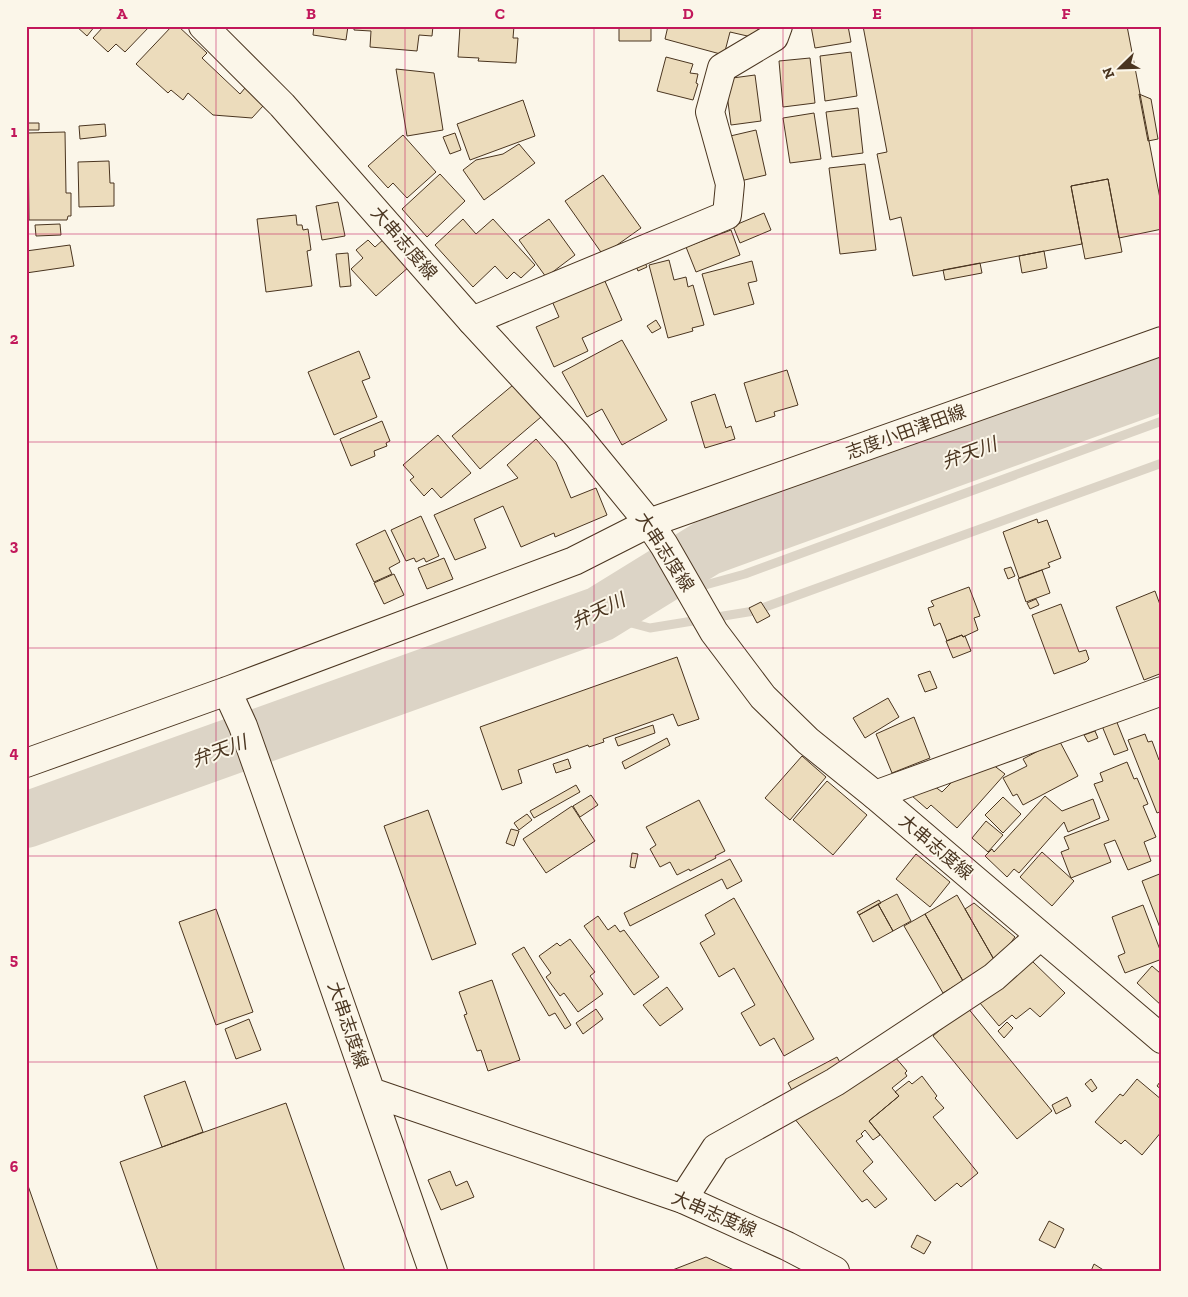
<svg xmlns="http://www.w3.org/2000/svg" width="1188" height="1297" viewBox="0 0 1188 1297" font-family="'Zilla Slab','Noto Sans JP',serif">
<rect width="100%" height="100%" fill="#fbf6e9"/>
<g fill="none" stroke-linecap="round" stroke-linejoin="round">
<path stroke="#dcd4c6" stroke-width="9" d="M 600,614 L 745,574 L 1162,421
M 601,615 L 650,628 L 754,611 L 1162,463"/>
<path stroke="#dcd4c6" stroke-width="56" d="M 26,820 L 600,614 L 707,548 L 1162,383"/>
</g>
<path fill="#ecdcbc" stroke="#4a3520" d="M 76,26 L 95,26 L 87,36 Z
M 104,26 L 150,26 L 125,52 L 116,44 L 108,52 L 93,38 Z
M 172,26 L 178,26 L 207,53 L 202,58 L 240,94 L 245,88 L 263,106 L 252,118 L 213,115 L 188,93 L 183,100 L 171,90 L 168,93 L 136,64 Z
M 314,26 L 348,26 L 346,40 L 313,35 Z
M 354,26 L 433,26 L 432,36 L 419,35 L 417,51 L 370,47 L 371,31 L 354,30 Z
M 460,26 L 514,26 L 513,38 L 518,38 L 516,63 L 478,61 L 479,58 L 458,57 Z
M 619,26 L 651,26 L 651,41 L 619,41 Z
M 668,26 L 759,26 L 756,38 L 730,32 L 724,55 L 665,39 Z
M 811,26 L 848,26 L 851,42 L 815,48 Z
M 863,26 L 1127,26 L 1162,209 L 1162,229 L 1119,238 L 1108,179 L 1071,186 L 1082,244 L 913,276 L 901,217 L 890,220 L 877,154 L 887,152 Z
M 851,52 L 857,96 L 825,101 L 820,56 Z
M 666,57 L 693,64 L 690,73 L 698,74 L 696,83 L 698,84 L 693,100 L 657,91 Z
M 810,58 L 815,103 L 783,107 L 779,61 Z
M 396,69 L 434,73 L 443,130 L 407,136 Z
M 755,75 L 761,121 L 731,125 L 725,79 Z
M 1139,94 L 1151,99 L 1158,139 L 1148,141 Z
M 523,100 L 535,136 L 470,160 L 457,124 Z
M 858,108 L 863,153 L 832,157 L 826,112 Z
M 814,113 L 821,159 L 790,163 L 783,118 Z
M 28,123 L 39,123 L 39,130 L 28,130 Z
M 105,124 L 106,136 L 80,139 L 79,126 Z
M 756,130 L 766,175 L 736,182 L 726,137 Z
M 65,132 L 66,193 L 71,193 L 71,216 L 68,216 L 67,220 L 29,220 L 28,133 Z
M 455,133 L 461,150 L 450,154 L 443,137 Z
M 403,135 L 436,172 L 407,198 L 393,183 L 388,188 L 368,166 Z
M 519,144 L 535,163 L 484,200 L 463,170 L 476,160 L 503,154 Z
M 109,161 L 110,183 L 114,183 L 114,206 L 79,207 L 78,162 Z
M 865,164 L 876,250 L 840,254 L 829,168 Z
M 440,174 L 465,201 L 427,237 L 402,209 Z
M 603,175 L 641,228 L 603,255 L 565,201 Z
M 1108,179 L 1122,252 L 1085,259 L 1071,186 Z
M 338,202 L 345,236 L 322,240 L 316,206 Z
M 764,213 L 771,230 L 740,243 L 733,226 Z
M 296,215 L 297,225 L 302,225 L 303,230 L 308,229 L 311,250 L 307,251 L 312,286 L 266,292 L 257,219 Z
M 463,219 L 476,234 L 493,219 L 535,265 L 521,278 L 514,272 L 507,279 L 495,266 L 473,287 L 435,245 Z
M 549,219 L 575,255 L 546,277 L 519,240 Z
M 60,224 L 61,235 L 36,236 L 35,225 Z
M 731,230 L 740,255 L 696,272 L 686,247 Z
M 385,238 L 410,266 L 376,296 L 351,269 L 363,258 L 356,250 L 368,240 L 375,247 Z
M 70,245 L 74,266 L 26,273 L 26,251 Z
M 1044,251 L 1047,268 L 1022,273 L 1019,256 Z
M 348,253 L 351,286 L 340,287 L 336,254 Z
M 669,260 L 674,280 L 686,277 L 688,287 L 693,285 L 704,325 L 692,328 L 693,331 L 668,338 L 649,265 Z
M 752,261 L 757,281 L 748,283 L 754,304 L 714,315 L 702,274 Z
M 645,263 L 647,267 L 638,271 L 636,266 Z
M 980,263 L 982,273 L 945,280 L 943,270 Z
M 604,279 L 622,320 L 582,338 L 588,351 L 554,367 L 536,327 L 559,317 L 552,301 Z
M 656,320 L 661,328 L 652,333 L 647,326 Z
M 622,340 L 667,420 L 622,445 L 602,409 L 587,417 L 562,372 Z
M 359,351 L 370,378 L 362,381 L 377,417 L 334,435 L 308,372 Z
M 787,370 L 798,405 L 774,412 L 775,416 L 756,422 L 744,383 Z
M 513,385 L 541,417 L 480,469 L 452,436 Z
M 715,394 L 726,428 L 731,426 L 735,439 L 705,448 L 691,402 Z
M 382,421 L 390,441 L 386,443 L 387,446 L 374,451 L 375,456 L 351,466 L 340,439 Z
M 438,435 L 471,473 L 441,498 L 432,488 L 424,496 L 410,480 L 414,477 L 403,465 Z
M 536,439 L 556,462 L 571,498 L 596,488 L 607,515 L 555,537 L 554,533 L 521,547 L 503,506 L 474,519 L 486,548 L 455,560 L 434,515 L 518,478 L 507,465 Z
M 421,516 L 439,556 L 426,562 L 424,558 L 416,562 L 414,558 L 406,561 L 391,530 Z
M 1037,519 L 1038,523 L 1047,520 L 1061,558 L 1048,563 L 1050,567 L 1019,578 L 1003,532 Z
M 385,530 L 400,562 L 389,568 L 392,574 L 374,582 L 356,544 Z
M 444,558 L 453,579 L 427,589 L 418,568 Z
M 1011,567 L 1015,576 L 1008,579 L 1004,569 Z
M 1042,570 L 1050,593 L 1026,602 L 1018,579 Z
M 394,574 L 404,595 L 384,604 L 374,583 Z
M 969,587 L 980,616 L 974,618 L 978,630 L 963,637 L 962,635 L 947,641 L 940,623 L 934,626 L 928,608 L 934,606 L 931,601 Z
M 1155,591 L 1162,610 L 1162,673 L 1144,680 L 1116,607 Z
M 1036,599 L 1039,605 L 1030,609 L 1027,603 Z
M 761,602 L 770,616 L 757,623 L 749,608 Z
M 1061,604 L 1079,652 L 1086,650 L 1089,659 L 1086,662 L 1054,674 L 1032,615 Z
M 962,635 L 963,637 L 965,636 L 971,651 L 953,658 L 946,641 Z
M 677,657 L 699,719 L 678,726 L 673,714 L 603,739 L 604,742 L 589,747 L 588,745 L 518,770 L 522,783 L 502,790 L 480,727 Z
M 930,671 L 937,688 L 925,692 L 918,675 Z
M 888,698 L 899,717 L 865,738 L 853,718 Z
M 914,717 L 930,758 L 892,773 L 876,734 Z
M 1116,720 L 1128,750 L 1114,755 L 1102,726 Z
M 653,725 L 655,733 L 618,746 L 615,738 Z
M 1095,731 L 1098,738 L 1088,742 L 1084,735 Z
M 1145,734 L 1148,742 L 1152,741 L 1159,760 L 1162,759 L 1162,811 L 1157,813 L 1128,740 Z
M 667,738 L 670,745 L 625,769 L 622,762 Z
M 1059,740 L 1078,776 L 1023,805 L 1017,794 L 1013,796 L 1003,778 L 1027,766 L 1023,759 Z
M 802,756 L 826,777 L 790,820 L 765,798 Z
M 568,759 L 571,768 L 556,773 L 553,764 Z
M 1127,762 L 1134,779 L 1137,778 L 1148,804 L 1143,806 L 1156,837 L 1144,842 L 1151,861 L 1128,870 L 1115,840 L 1104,844 L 1111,862 L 1071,878 L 1061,852 L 1069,849 L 1064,837 L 1109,820 L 1094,784 L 1103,781 L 1100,773 Z
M 992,764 L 1005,774 L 957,828 L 931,805 L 927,809 L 912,796 L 934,786 L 942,792 L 958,776 Z
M 827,781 L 867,815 L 833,855 L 793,820 Z
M 576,785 L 580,792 L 534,818 L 530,811 Z
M 591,795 L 598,805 L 580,817 L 573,806 Z
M 1045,796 L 1062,811 L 1093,799 L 1100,818 L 1068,832 L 1064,822 L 1019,873 L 1014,869 L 1007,877 L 985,856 L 992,849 L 994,852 Z
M 1003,797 L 1021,814 L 1003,833 L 985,815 Z
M 699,800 L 725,851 L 715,856 L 716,858 L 690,871 L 689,869 L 677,875 L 670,862 L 660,867 L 650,849 L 656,845 L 646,827 Z
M 572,806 L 595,841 L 546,873 L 523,839 Z
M 428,810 L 476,944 L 432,960 L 384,826 Z
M 527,814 L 532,820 L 519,830 L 514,823 Z
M 986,821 L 1003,835 L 988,852 L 972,838 Z
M 511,829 L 519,831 L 514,846 L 506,843 Z
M 1042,852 L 1074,881 L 1052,906 L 1020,877 Z
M 632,853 L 638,854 L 635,868 L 630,867 Z
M 916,854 L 950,882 L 930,907 L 896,879 Z
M 730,859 L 742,881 L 727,889 L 722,879 L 630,926 L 624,913 Z
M 1162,873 L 1162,933 L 1142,881 Z
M 897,894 L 911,921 L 893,931 L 878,904 Z
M 957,895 L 996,963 L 963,981 L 925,914 Z
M 734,898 L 814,1039 L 784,1056 L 774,1038 L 760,1046 L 741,1013 L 755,1005 L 734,968 L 719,977 L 700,943 L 715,934 L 705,915 Z
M 879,900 L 881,903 L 859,915 L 857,912 Z
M 974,903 L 1015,937 L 996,963 L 965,909 Z
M 878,904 L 893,931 L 873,942 L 859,915 Z
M 1143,905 L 1162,955 L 1162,959 L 1125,973 L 1118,956 L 1125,953 L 1112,917 Z
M 216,909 L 253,1012 L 216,1025 L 179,922 Z
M 925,914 L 963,981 L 943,993 L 904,926 Z
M 598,916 L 608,930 L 615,925 L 620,932 L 624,930 L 659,977 L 634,995 L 584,926 Z
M 570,939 L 595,972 L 590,976 L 603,994 L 578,1012 L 564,993 L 560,996 L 546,977 L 551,973 L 539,956 L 557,943 L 560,946 Z
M 524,947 L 571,1025 L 565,1029 L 555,1013 L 549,1016 L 512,954 Z
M 1032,961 L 1065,993 L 1040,1017 L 1030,1008 L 1016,1019 L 1012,1015 L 999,1026 L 980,1003 L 1008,982 Z
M 1152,966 L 1160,973 L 1162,971 L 1162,1006 L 1137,983 Z
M 492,980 L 520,1060 L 488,1071 L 481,1050 L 477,1051 L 464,1015 L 467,1014 L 459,992 Z
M 667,987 L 683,1009 L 660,1026 L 643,1005 Z
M 967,1007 L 1052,1111 L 1017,1139 L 933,1036 Z
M 596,1009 L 603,1019 L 583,1034 L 576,1023 Z
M 249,1019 L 261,1050 L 236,1059 L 225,1029 Z
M 1007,1022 L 1013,1028 L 1004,1038 L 998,1031 Z
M 889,1050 L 907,1071 L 905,1073 L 907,1076 L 892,1088 L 899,1096 L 869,1121 L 880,1135 L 873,1140 L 865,1130 L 861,1134 L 863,1136 L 856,1141 L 873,1162 L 863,1171 L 887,1199 L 875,1208 L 867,1199 L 862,1202 L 794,1118 Z
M 837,1057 L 843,1068 L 794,1094 L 788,1083 Z
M 922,1076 L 937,1096 L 935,1098 L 944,1108 L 933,1117 L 978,1173 L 961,1187 L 957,1183 L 935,1201 L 869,1121 L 899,1096 L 895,1092 L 909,1081 L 912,1084 Z
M 1091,1079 L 1097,1088 L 1092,1092 L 1085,1084 Z
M 1137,1079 L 1162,1100 L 1162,1105 L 1159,1108 L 1162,1111 L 1162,1131 L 1142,1155 L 1125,1140 L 1121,1144 L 1095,1122 L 1120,1094 L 1123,1096 Z
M 1162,1079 L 1162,1090 L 1157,1086 Z
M 185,1081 L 203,1132 L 162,1147 L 144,1096 Z
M 1067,1097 L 1071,1106 L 1056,1114 L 1052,1105 Z
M 286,1103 L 345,1271 L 158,1271 L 120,1162 Z
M 450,1171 L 456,1186 L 467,1181 L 474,1197 L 441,1210 L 428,1180 Z
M 26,1180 L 58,1271 L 26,1271 Z
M 1049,1221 L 1064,1229 L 1055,1248 L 1039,1240 Z
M 917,1235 L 931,1242 L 924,1254 L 911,1247 Z
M 706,1257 L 736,1271 L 670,1271 Z
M 1094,1264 L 1105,1271 L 1091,1271 Z"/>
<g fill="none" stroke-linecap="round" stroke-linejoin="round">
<g stroke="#4a3520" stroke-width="30">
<path id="street" d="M 472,321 L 727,215 L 730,184 L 710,112 L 722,68 L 774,37 L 778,26
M 875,795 L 1162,691
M 683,1199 L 716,1148 L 835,1082 L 994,977 L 1040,936"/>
</g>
<g stroke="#4a3520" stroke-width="30">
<path id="secondary" d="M 203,26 L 282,105 L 472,321 L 577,435 L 649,523 L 664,545 L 714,632 L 763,697 L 808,741 L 875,795 L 1162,1039
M 227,691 L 243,726 L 265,788 L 433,1271
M 26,763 L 227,691 L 574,561 L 649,523 L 1162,341
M 371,1092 L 683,1199 L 787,1246 L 835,1271"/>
</g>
<use href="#street" stroke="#fbf6e9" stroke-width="28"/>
<use href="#secondary" stroke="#fbf6e9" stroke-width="28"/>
</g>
<path fill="none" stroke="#c2185b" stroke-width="1" stroke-opacity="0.55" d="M 216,26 L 216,1271M 405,26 L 405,1271M 594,26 L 594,1271M 783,26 L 783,1271M 972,26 L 972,1271M 26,234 L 1162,234M 26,442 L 1162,442M 26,648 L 1162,648M 26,856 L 1162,856M 26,1062 L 1162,1062"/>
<g text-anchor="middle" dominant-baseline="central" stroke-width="4" stroke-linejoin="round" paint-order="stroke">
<g font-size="18" fill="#4a3520" stroke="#fbf6e9">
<text transform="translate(404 243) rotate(49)">大串志度線</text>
<text transform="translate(906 432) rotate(-20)">志度小田津田線</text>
<text transform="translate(665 552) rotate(57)">大串志度線</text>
<text transform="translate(936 847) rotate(40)">大串志度線</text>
<text transform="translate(348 1025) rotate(71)">大串志度線</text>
<text transform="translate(714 1214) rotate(23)">大串志度線</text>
</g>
<g font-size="19" font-style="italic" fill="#4a3520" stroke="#fbf6e9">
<text transform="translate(969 453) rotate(-20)">弁天川</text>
<text transform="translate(598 611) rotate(-26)">弁天川</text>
<text transform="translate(219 751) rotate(-20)">弁天川</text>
</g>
</g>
<rect width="1188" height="1297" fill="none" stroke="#fbf6e9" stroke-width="55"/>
<g transform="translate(1120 68) rotate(247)" stroke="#fbf6e9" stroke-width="4" paint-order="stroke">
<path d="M0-4L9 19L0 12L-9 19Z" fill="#4a3520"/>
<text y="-8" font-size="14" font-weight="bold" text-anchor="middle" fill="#4a3520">N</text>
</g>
<rect x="28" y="28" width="1132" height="1242" fill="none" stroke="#c2185b" stroke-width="2"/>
<g font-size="16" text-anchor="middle" font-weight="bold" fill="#c2185b">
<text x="122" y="19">A</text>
<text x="311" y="19">B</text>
<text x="500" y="19">C</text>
<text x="688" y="19">D</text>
<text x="877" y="19">E</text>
<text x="1066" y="19">F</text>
<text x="14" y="137">1</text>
<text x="14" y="344">2</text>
<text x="14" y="551">3</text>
<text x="14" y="758">4</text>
<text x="14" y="965">5</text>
<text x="14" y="1172">6</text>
</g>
</svg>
